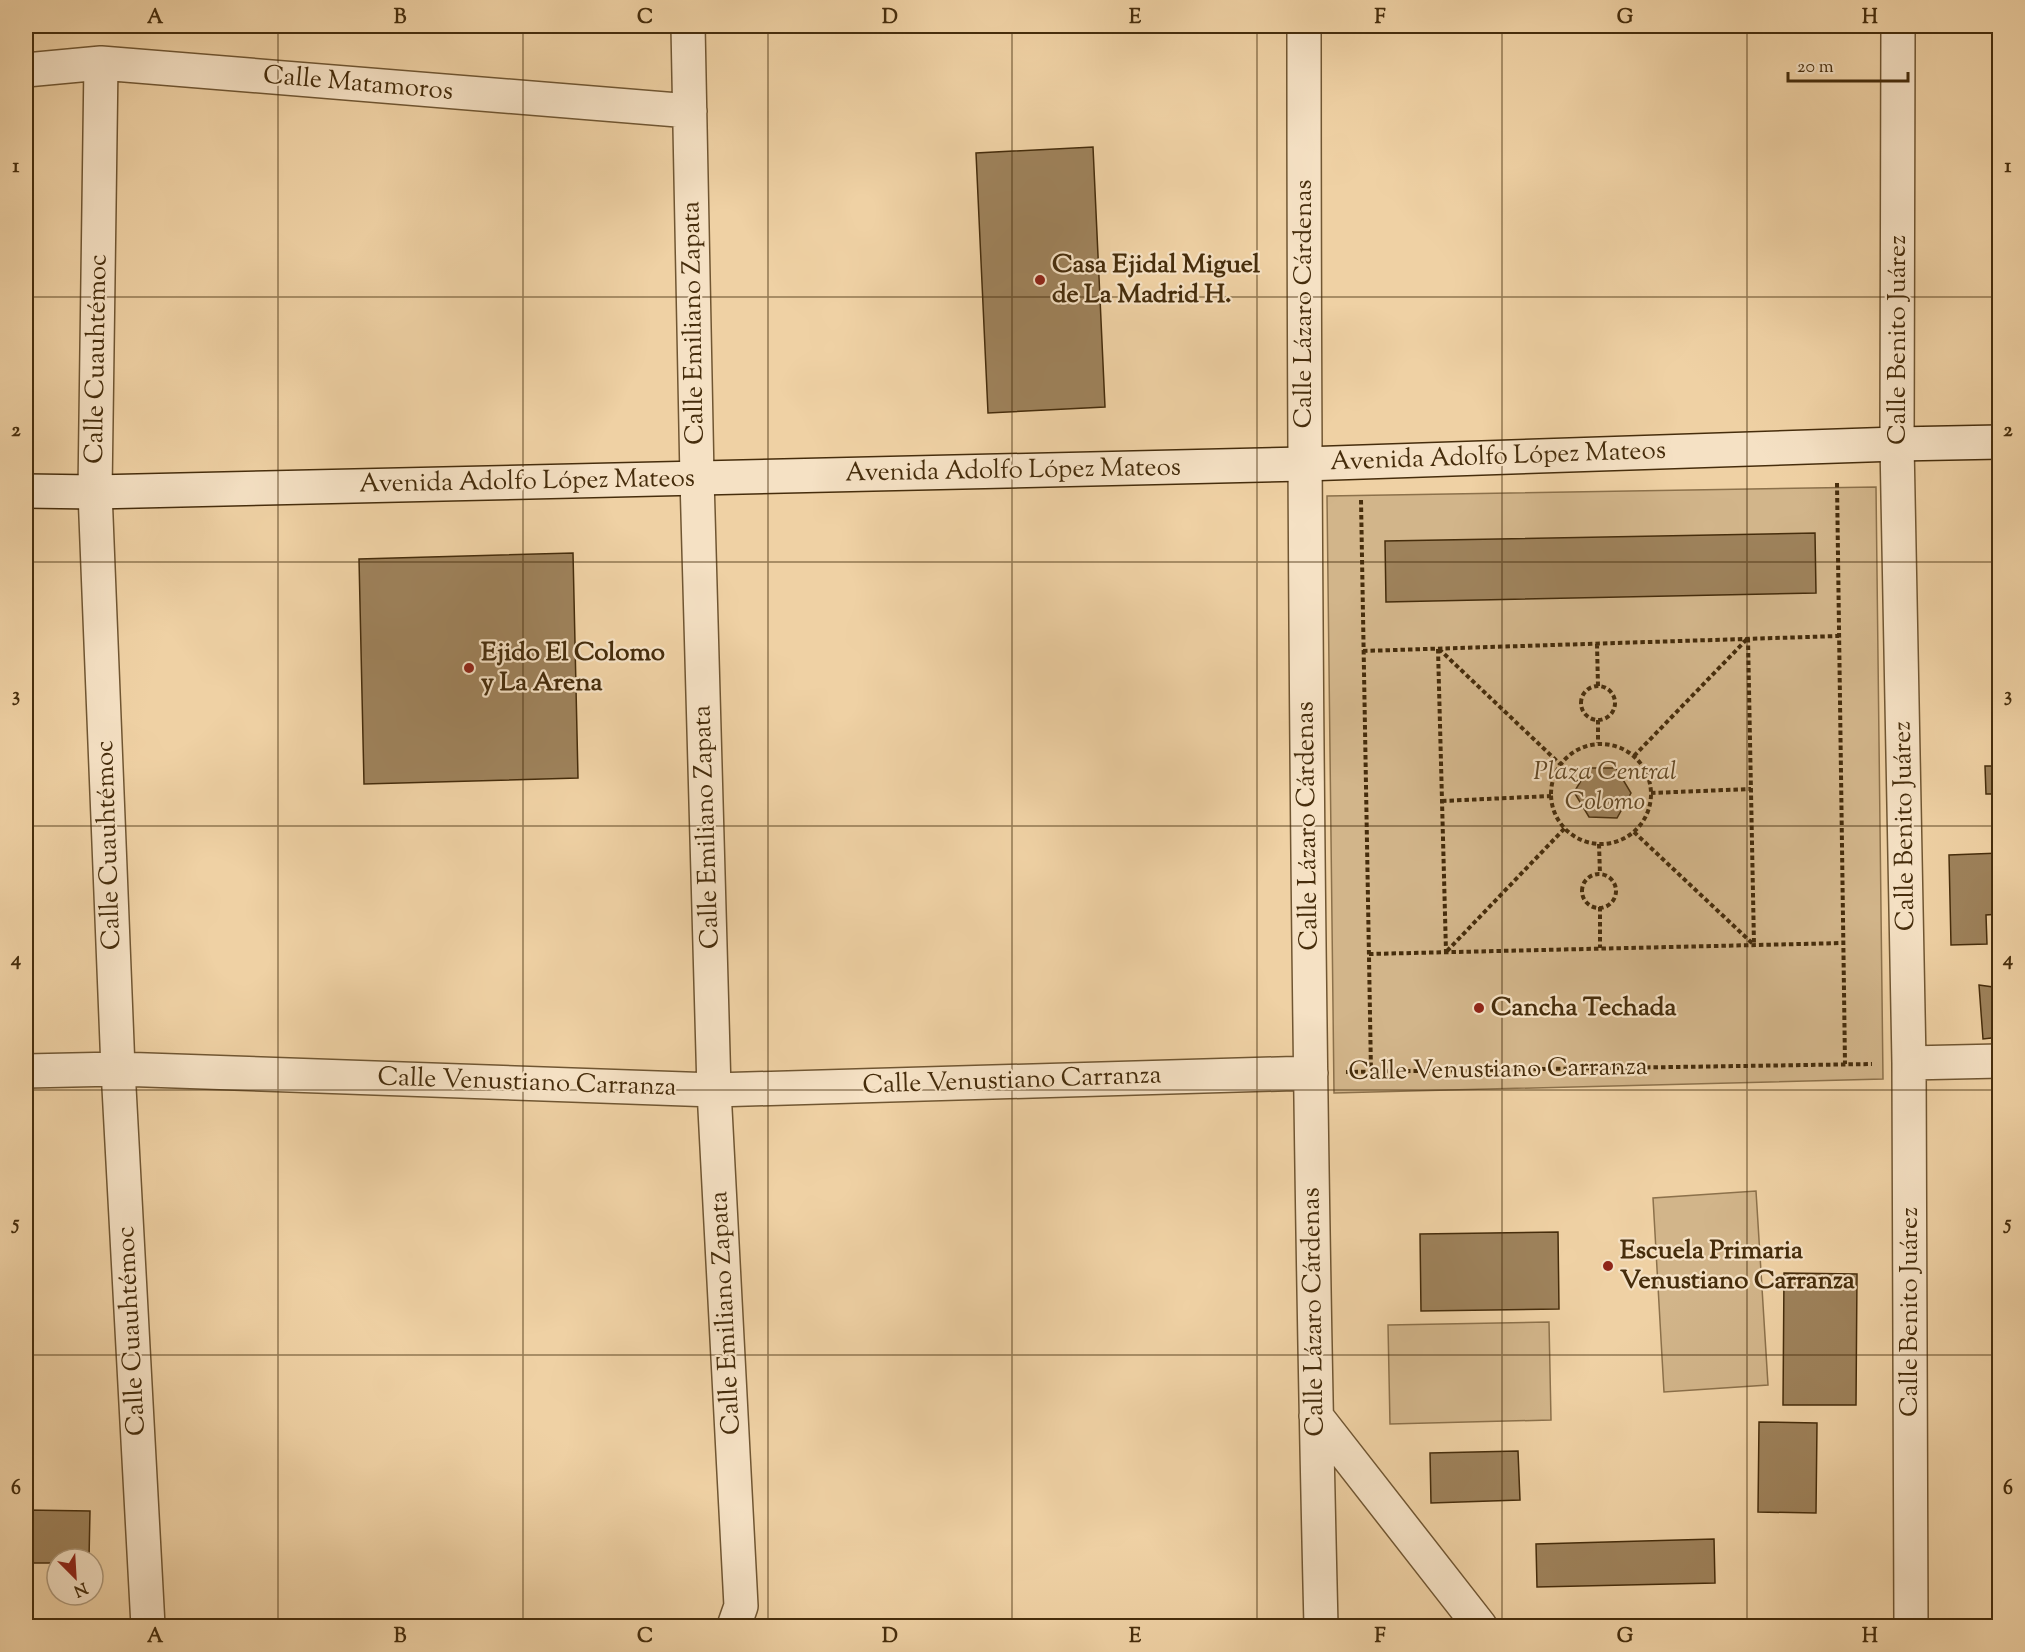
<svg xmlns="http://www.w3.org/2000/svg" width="2025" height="1652" viewBox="0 0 2025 1652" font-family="'Sorts Mill Goudy',serif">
<rect width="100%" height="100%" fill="#efd1a4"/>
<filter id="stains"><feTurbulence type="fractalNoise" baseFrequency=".00333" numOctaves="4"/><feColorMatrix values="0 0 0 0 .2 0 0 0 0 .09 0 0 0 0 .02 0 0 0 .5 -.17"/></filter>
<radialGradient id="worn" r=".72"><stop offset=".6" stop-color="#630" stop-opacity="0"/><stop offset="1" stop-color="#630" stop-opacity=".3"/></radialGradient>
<path fill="#d2b58a" stroke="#8c714b" stroke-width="1.5" d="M 1876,487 L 1883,1079 L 1334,1093 L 1327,496 Z
M 1756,1191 L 1768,1385 L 1664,1392 L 1653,1198 Z
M 1549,1322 L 1551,1420 L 1390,1424 L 1388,1325 Z"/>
<path fill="#9e825b" stroke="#462d0c" stroke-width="1.5" d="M 1093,147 L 1105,407 L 988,413 L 976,153 Z
M 1815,533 L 1816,593 L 1386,602 L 1385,541 Z
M 573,553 L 578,778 L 364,784 L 359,559 Z
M 1985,766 L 2000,766 L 2000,794 L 1986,794 Z
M 1589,768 L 1616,768 L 1631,793 L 1617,818 L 1589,817 L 1574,792 Z
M 2000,853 L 2000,914 L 1986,915 L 1987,944 L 1951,945 L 1949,855 Z
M 1979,985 L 2000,988 L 2000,1037 L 1983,1039 Z
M 1558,1232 L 1559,1309 L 1421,1311 L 1420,1234 Z
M 1784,1273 L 1857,1274 L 1856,1405 L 1783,1405 Z
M 1759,1422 L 1817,1423 L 1816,1513 L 1758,1512 Z
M 1518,1451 L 1520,1500 L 1431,1503 L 1430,1453 Z
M 26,1510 L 90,1511 L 89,1559 L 57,1559 L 57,1563 L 26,1563 Z
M 1714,1539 L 1715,1583 L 1537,1587 L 1536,1544 Z"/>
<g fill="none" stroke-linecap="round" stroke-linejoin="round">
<g stroke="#705632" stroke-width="36">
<path id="street" d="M 688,26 L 697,478 L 714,1090 L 741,1606 L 734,1626
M 1304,26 C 1304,559 1308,1093 1321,1626
M 1898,26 L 1897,444 L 1909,1063 L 1911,1626
M 101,63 L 95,492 L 118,1069 L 148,1626
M 26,70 L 101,63 L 690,111
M 1909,1063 L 2000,1061
M 26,1071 L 118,1069 L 714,1090 L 1311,1073
M 1316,1416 L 1480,1626"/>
</g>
<g stroke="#462d0c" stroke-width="36">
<path id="secondary" d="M 26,491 L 95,492 L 1304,464 L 1897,444 L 2000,442"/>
</g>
<path stroke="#462d0c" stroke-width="4" stroke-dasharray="4.5 3" stroke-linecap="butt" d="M 1837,483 L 1845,1064
M 1361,500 L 1371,1072
M 1748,638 L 1754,945
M 1597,644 L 1598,686
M 1438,649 L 1446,952
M 1439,649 L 1560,764
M 1363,651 L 1839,636
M1581 703a17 17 0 1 1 34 0a17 17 0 1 1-34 0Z
M 1598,720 L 1598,743
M1551 794a50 50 0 1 1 100 0a50 50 0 1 1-100 0Z
M 1634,756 L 1748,638
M 1651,793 L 1751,789
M 1442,801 L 1551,796
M 1634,832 L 1753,944
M 1599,844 L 1600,874
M1582 891a17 17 0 1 1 34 0a17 17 0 1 1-34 0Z
M 1600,907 L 1600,948
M 1447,951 L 1565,828
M 1369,954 L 1843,943
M 1346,1072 L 1872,1064"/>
<use href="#street" stroke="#f5e1c4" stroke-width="33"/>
<use href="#secondary" stroke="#f5e1c4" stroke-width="33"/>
</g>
<path fill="none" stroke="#462d0c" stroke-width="1.5" stroke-opacity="0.55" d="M 278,26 L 278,1626M 523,26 L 523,1626M 768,26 L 768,1626M 1012,26 L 1012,1626M 1257,26 L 1257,1626M 1502,26 L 1502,1626M 1747,26 L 1747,1626M 26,297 L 2000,297M 26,562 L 2000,562M 26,826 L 2000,826M 26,1090 L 2000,1090M 26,1355 L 2000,1355"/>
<g fill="#8f2418" stroke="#f5e1c4" stroke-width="2">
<circle cx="1040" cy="280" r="6"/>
<circle cx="469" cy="668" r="6"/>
<circle cx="1479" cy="1008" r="6"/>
<circle cx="1608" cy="1266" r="6"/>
</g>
<g text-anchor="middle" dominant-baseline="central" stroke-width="4.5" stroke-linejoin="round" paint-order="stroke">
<g font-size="26" fill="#462d0c" stroke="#f5e1c4">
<text transform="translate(358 84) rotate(5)">Calle Matamoros</text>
<text transform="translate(1304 304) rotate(-90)">Calle Lázaro Cárdenas</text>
<text transform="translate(694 323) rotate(-91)">Calle Emiliano Zapata</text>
<text transform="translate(1898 340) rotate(-90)">Calle Benito Juárez</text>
<text transform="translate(97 359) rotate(-89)">Calle Cuauhtémoc</text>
<text transform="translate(1498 457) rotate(-2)">Avenida Adolfo López Mateos</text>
<text transform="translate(1013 471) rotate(-1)">Avenida Adolfo López Mateos</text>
<text transform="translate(527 482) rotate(-1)">Avenida Adolfo López Mateos</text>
<text transform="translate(1308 826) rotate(-91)">Calle Lázaro Cárdenas</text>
<text transform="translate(1905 826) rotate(-91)">Calle Benito Juárez</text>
<text transform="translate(707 827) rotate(-92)">Calle Emiliano Zapata</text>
<text transform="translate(109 845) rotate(-92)">Calle Cuauhtémoc</text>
<text transform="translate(1498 1070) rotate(-1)">Calle Venustiano Carranza</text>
<text transform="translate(1012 1081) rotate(-2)">Calle Venustiano Carranza</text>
<text transform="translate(527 1083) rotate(2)">Calle Venustiano Carranza</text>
<text transform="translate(1314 1312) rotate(-91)">Calle Lázaro Cárdenas</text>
<text transform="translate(1910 1312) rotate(-90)">Calle Benito Juárez</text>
<text transform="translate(726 1313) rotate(-93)">Calle Emiliano Zapata</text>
<text transform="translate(132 1331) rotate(-93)">Calle Cuauhtémoc</text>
</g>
<g font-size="26" font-weight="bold" fill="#462d0c" stroke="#f5e1c4" text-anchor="start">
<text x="1052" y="265">Casa Ejidal Miguel<tspan x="1052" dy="30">de La Madrid H.</tspan></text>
<text x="481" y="653">Ejido El Colomo<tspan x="481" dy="30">y La Arena</tspan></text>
<text x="1491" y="1008">Cancha Techada</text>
<text x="1620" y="1251">Escuela Primaria<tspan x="1620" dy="30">Venustiano Carranza</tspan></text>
</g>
<g font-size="26" font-style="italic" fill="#624825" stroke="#f5e1c4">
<text x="1605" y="772">Plaza Central<tspan x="1605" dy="30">Colomo</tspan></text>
</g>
</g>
<rect width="2025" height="1652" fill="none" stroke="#efd1a4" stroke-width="66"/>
<g transform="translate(75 1577) rotate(156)"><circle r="28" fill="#f5e1c4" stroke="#af997a" stroke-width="1.5"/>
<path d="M0-4.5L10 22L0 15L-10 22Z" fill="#8f2418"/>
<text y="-9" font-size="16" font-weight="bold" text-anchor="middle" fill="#462d0c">N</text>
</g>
<path d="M1788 72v9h120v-9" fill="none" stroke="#462d0c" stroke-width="3"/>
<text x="1797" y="72" font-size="18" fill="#462d0c" stroke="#f5e1c4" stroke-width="4.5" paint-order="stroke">20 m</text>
<rect x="33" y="33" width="1959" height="1586" fill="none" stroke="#462d0c" stroke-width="2"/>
<g font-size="20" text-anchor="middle" font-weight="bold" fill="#462d0c">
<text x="155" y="23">A</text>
<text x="400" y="23">B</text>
<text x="645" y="23">C</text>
<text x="890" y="23">D</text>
<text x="1135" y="23">E</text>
<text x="1380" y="23">F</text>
<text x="1625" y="23">G</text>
<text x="1870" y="23">H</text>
<text x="16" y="172">1</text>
<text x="2008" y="172">1</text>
<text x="16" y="436">2</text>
<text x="2008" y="436">2</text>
<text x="16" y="701">3</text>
<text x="2008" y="701">3</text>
<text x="16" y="965">4</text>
<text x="2008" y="965">4</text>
<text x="16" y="1229">5</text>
<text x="2008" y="1229">5</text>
<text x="16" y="1494">6</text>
<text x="2008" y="1494">6</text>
<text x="155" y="1642">A</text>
<text x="400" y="1642">B</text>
<text x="645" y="1642">C</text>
<text x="890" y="1642">D</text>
<text x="1135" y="1642">E</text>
<text x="1380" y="1642">F</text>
<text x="1625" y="1642">G</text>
<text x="1870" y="1642">H</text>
</g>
<rect width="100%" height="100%" filter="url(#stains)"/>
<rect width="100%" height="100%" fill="url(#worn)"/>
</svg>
